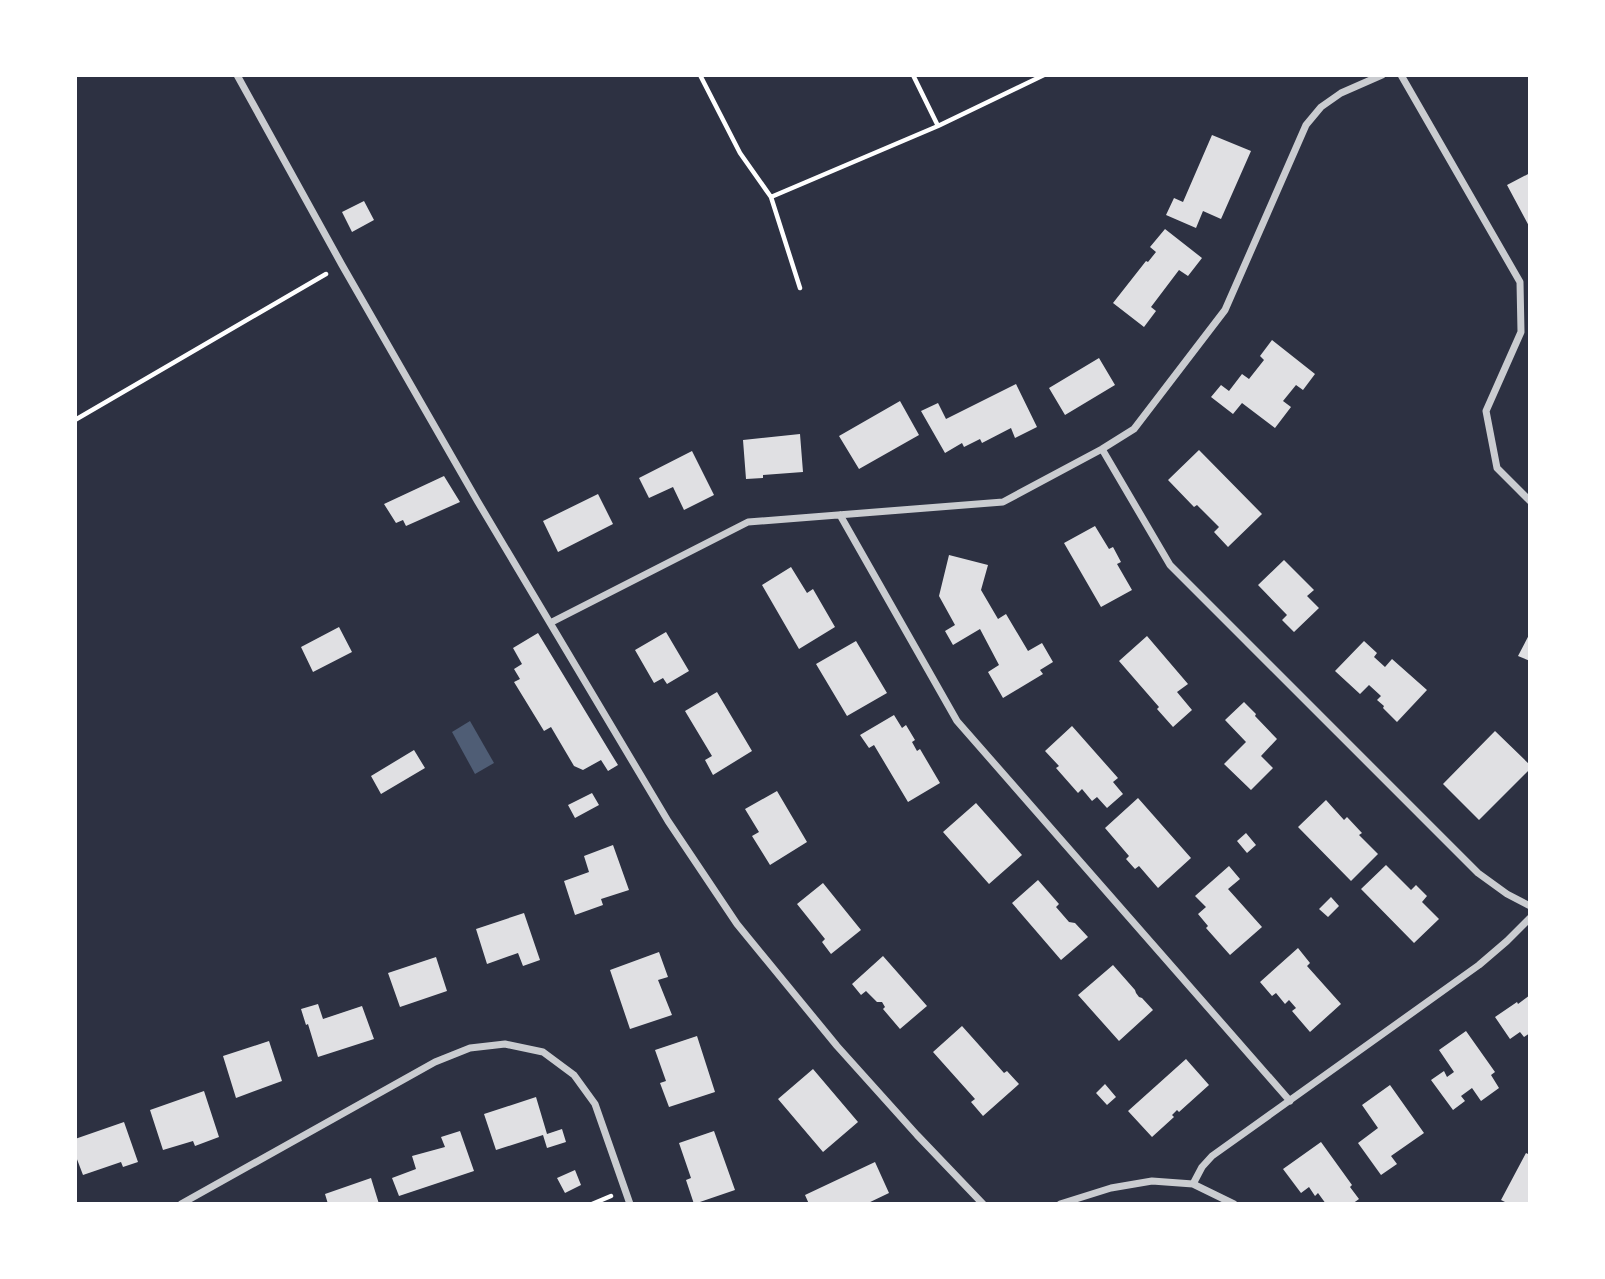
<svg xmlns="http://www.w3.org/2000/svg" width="1605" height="1279" viewBox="0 0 1605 1279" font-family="Signika,sans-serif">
<rect width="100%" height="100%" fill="#2d3142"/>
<path fill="#4f5d75" d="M 470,721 L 494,763 L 475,774 L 452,732 Z"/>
<path fill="#e0e0e3" d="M 1212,135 L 1251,151 L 1221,219 L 1203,211 L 1196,228 L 1166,215 L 1174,198 L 1183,202 Z
M 1530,173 L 1530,228 L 1507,185 Z
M 364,201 L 374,220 L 352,232 L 342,212 Z
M 1165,229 L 1202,258 L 1188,276 L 1179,270 L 1151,307 L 1156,311 L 1144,327 L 1113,303 L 1146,261 L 1148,262 L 1156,252 L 1150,247 Z
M 1272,340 L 1315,374 L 1303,390 L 1296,385 L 1283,401 L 1291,407 L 1275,428 L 1242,403 L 1233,414 L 1211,397 L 1221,385 L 1229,391 L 1242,374 L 1249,379 L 1264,360 L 1260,356 Z
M 1099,358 L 1115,385 L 1065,415 L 1049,388 Z
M 1016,384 L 1037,427 L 1015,438 L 1011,428 L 982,443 L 980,439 L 964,447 L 962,443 L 945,453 L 921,411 L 938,403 L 946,419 Z
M 900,401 L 919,435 L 859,469 L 839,436 Z
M 800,434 L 803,472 L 763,475 L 763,478 L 746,479 L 743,440 Z
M 1199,450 L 1262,514 L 1228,547 L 1214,532 L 1219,527 L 1197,505 L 1194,507 L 1168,480 Z
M 692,451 L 714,495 L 684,510 L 673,487 L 649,498 L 639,478 Z
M 444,476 L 460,502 L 406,526 L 403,520 L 396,523 L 384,504 Z
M 598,494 L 613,524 L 558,552 L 543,521 Z
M 1095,526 L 1109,549 L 1113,547 L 1121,562 L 1117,564 L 1132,590 L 1101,607 L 1064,543 Z
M 949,555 L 988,565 L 981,590 L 998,619 L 1006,614 L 1028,651 L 1042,643 L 1053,662 L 1040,670 L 1043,674 L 1003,698 L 988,672 L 999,665 L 980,629 L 953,645 L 945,631 L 955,625 L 939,596 Z
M 1284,560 L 1314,590 L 1307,596 L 1319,608 L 1294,632 L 1282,620 L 1287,615 L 1258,585 Z
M 791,567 L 807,593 L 813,589 L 835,627 L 799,649 L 762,585 Z
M 339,627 L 352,652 L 313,672 L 301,647 Z
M 666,632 L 689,671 L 667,684 L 663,678 L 654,683 L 635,650 Z
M 538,633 L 610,752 L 618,765 L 608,771 L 601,760 L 583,770 L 574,766 L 551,727 L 544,731 L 514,682 L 520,679 L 514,669 L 522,664 L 513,648 Z
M 1530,633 L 1530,661 L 1518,656 Z
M 1147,636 L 1188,684 L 1177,692 L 1192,710 L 1173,727 L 1157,709 L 1159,707 L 1119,661 Z
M 856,641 L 887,693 L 847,716 L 816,664 Z
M 1364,641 L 1377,653 L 1374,657 L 1385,667 L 1392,659 L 1427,690 L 1397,722 L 1383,708 L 1384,706 L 1377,700 L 1381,696 L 1369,685 L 1360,694 L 1335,671 Z
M 717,692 L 752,751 L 713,775 L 705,760 L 712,756 L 685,711 Z
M 1244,702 L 1256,714 L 1255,716 L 1277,739 L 1261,756 L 1273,768 L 1251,790 L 1224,764 L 1246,742 L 1225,720 Z
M 894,715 L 902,728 L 906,725 L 915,740 L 912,742 L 917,751 L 920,749 L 940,783 L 908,802 L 874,745 L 869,748 L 860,735 Z
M 1072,726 L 1118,778 L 1113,782 L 1123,794 L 1107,808 L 1097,797 L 1092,801 L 1082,789 L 1078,793 L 1056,768 L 1059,766 L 1045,751 Z
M 1495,731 L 1530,765 L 1530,769 L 1479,820 L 1443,784 Z
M 414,750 L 425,768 L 381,794 L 371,776 Z
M 777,791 L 807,842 L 770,865 L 752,836 L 759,832 L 745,809 Z
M 592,793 L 599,805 L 575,818 L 568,805 Z
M 1138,798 L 1191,858 L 1158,888 L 1139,866 L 1135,869 L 1126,859 L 1129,856 L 1105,828 Z
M 1326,800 L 1344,820 L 1347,817 L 1362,833 L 1359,835 L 1378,854 L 1351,881 L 1298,827 Z
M 976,803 L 1022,855 L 989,884 L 943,832 Z
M 1246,833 L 1256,845 L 1247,853 L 1237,841 Z
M 613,845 L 629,890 L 601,899 L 603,905 L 575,915 L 564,881 L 589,872 L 584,856 Z
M 1386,865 L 1411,890 L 1416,885 L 1427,896 L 1422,902 L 1439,919 L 1414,943 L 1361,889 Z
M 1229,866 L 1240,879 L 1228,889 L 1262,927 L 1230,955 L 1206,928 L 1208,926 L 1198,914 L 1206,907 L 1195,896 Z
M 1038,880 L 1059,904 L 1056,907 L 1069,922 L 1075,923 L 1088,937 L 1061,960 L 1012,903 Z
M 823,883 L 861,930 L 831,954 L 822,942 L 825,939 L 797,904 Z
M 1331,897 L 1339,906 L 1328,917 L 1319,909 Z
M 524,913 L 540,960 L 523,966 L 518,953 L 487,964 L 476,929 Z
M 1298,948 L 1310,963 L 1307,966 L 1341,1004 L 1310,1032 L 1292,1011 L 1296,1008 L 1289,1000 L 1285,1004 L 1276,993 L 1272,996 L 1260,982 Z
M 659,952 L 668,977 L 658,980 L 672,1015 L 630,1029 L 610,970 Z
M 883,956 L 927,1006 L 900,1029 L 883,1009 L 885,1007 L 882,1002 L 877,1002 L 866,991 L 861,995 L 852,984 Z
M 436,957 L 447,991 L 400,1007 L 388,973 Z
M 1113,965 L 1135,990 L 1136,993 L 1139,997 L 1142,998 L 1153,1010 L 1119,1041 L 1078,995 Z
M 1530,995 L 1530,1033 L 1524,1037 L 1520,1032 L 1510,1039 L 1495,1017 L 1517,1002 L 1518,1004 Z
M 318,1004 L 323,1019 L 362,1006 L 374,1039 L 318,1057 L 308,1024 L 306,1025 L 301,1009 Z
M 962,1026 L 1004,1073 L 1007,1071 L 1019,1084 L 983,1116 L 971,1102 L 975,1099 L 933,1052 Z
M 1466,1031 L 1495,1072 L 1491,1075 L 1499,1088 L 1481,1101 L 1472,1088 L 1461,1096 L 1465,1101 L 1453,1110 L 1431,1080 L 1444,1071 L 1447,1077 L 1454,1072 L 1439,1050 Z
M 697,1036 L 715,1092 L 669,1107 L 660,1083 L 666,1081 L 655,1050 Z
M 269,1041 L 282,1081 L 236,1098 L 223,1056 Z
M 1186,1059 L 1209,1085 L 1179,1112 L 1177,1110 L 1172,1115 L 1174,1117 L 1152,1137 L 1128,1111 Z
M 813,1069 L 858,1122 L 823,1152 L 778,1099 Z
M 1105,1084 L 1116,1097 L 1107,1105 L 1096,1093 Z
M 1390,1085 L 1424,1133 L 1391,1156 L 1397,1164 L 1381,1175 L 1358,1143 L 1378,1128 L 1362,1105 Z
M 204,1091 L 219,1137 L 195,1146 L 193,1141 L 163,1150 L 150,1110 Z
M 536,1097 L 547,1134 L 562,1129 L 566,1142 L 547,1148 L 543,1135 L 496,1150 L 484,1114 Z
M 124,1122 L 138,1162 L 123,1167 L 121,1162 L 83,1175 L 75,1154 L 75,1139 Z
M 460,1131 L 474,1171 L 399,1196 L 392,1178 L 416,1169 L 412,1156 L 445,1147 L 441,1137 Z
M 714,1131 L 735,1190 L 694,1204 L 686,1180 L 691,1178 L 679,1143 Z
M 1321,1142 L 1352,1185 L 1350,1187 L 1359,1199 L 1352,1204 L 1329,1204 L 1328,1202 L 1326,1204 L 1318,1193 L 1315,1196 L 1309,1187 L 1301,1193 L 1283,1169 Z
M 1526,1153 L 1530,1155 L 1530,1204 L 1509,1204 L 1501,1200 Z
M 875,1162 L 889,1193 L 866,1204 L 809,1204 L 805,1195 Z
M 575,1170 L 581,1185 L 565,1193 L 557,1178 Z
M 371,1178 L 379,1204 L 328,1204 L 325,1194 Z"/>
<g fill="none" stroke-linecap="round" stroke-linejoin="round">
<path stroke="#fff" stroke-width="4.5" d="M 700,75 L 740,153 L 771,197 L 800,288
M 913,75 L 938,126
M 771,197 L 938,126 L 1044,75
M 75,420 L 326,274
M 592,1204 L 611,1196"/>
<path stroke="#caccd0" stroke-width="7" d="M 237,75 L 342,265 L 478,502 L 668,821 L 737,924 L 837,1046 L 917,1135 L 983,1204
M 1401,75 L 1520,282 L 1521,332 L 1486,411 L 1497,468 L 1530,501
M 1102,449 L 1170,565 L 1478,873 L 1507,894 L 1530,906
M 840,515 L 957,721 L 1290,1101
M 550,623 L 748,522 L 1003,502 L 1102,449 L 1134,429 L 1225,310 L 1306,125 L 1321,107 L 1341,93 L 1382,75
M 1193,1184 L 1202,1167 L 1212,1156 L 1479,965 L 1507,941 L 1530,918
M 181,1204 L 435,1062 L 470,1048 L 505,1044 L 543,1052 L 574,1075 L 595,1104 L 630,1204
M 1060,1204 L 1111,1188 L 1152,1181 L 1193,1184 L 1234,1204"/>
</g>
<rect width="1605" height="1279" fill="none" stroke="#ffffff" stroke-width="154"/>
</svg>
